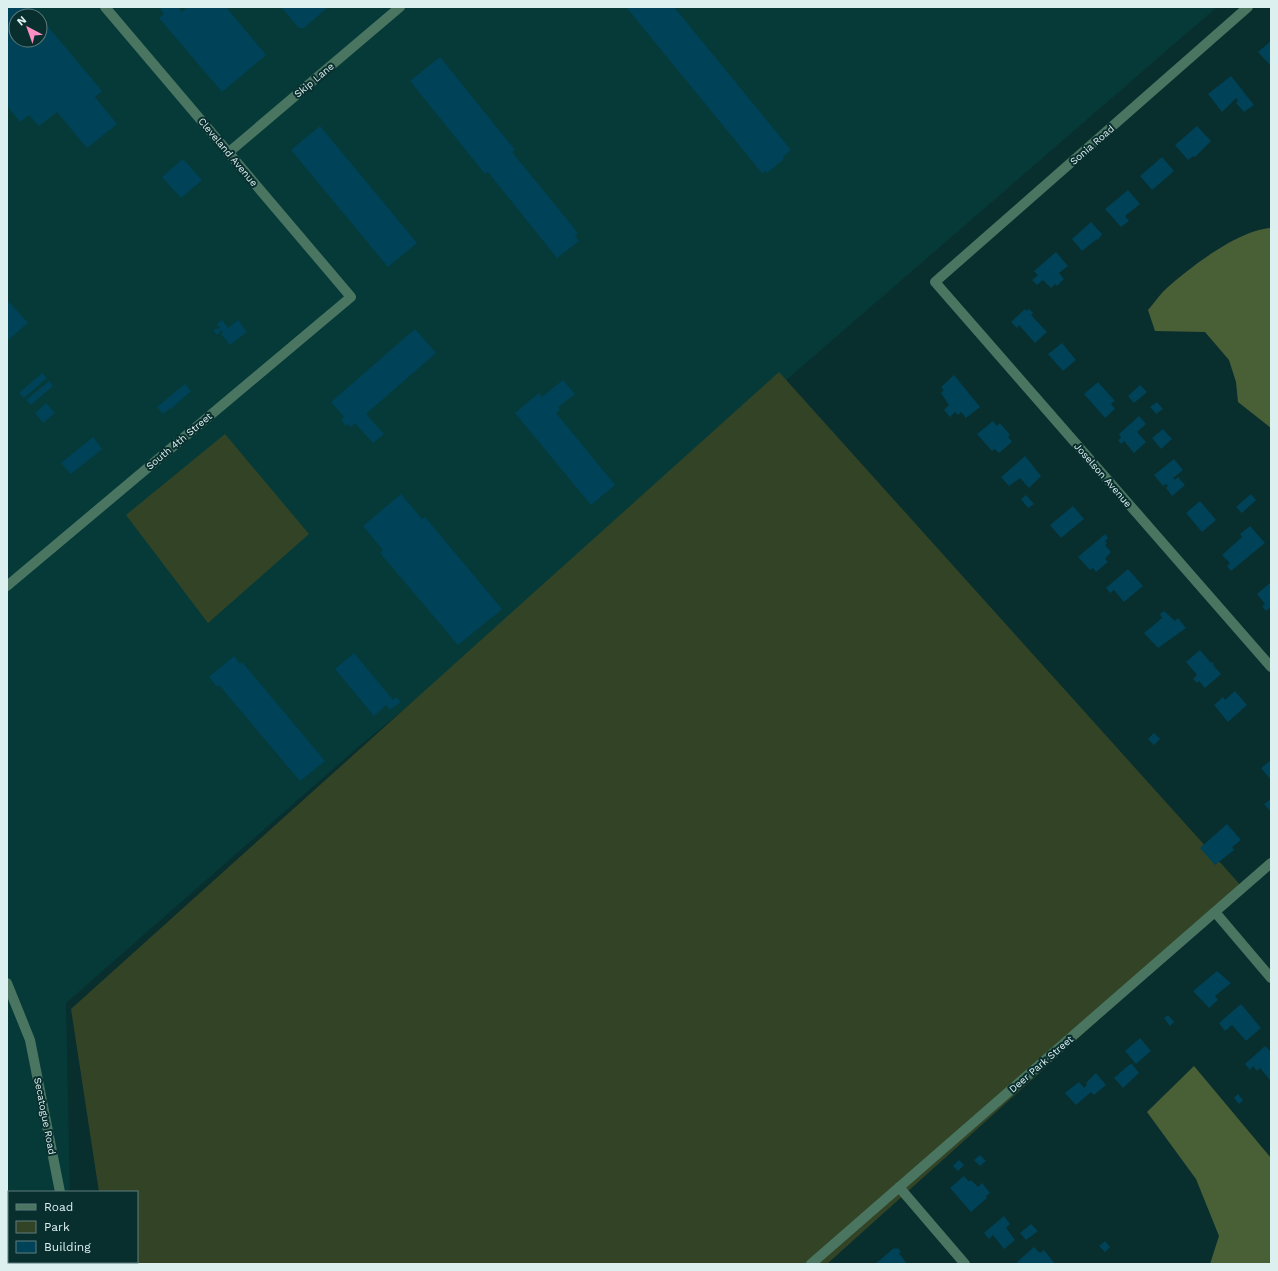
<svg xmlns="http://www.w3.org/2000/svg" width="1278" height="1271" viewBox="0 0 1278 1271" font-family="'Work Sans',sans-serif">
<rect width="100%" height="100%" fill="#092e2e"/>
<path fill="#053a39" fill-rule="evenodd" d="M 7,7 L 1217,7 L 448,673 L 357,748 L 66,1003 L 70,1192 L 9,1192 L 9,1262 L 71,1262 L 71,1264 L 7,1264 ZM 16,16 L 40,16 L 40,40 L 16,40 Z"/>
<path fill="#334426" d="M 779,372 L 1244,889 L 827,1264 L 110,1264 L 109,1262 L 137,1262 L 137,1192 L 99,1192 L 71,1009 Z
M 225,434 L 309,534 L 208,623 L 126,515 Z"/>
<path fill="#495f36" d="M 1271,228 L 1271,428 L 1238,402 L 1236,382 L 1229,360 L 1205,332 L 1155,331 L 1148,310 C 1155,302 1161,293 1168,287 C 1193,265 1239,230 1271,228 Z
M 1194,1066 L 1271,1158 L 1271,1264 L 1210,1264 L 1219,1236 L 1196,1179 L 1147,1112 Z"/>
<path fill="#004257" d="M 7,7 L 32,7 L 40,16 L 16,16 L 16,40 L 40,40 L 40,17 L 102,91 L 95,97 L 117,124 L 87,148 L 57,112 L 39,126 L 29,115 L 20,122 L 7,106 Z
M 163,7 L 178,7 L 182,12 L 187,7 L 226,7 L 266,55 L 222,92 L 159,18 L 164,14 L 160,9 Z
M 281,7 L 328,7 L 304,28 L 299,28 Z
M 626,7 L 674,7 L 791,150 L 783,157 L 784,159 L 767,173 L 765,171 L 762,173 Z
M 1271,41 L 1271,65 L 1270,65 L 1258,52 Z
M 440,57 L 515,150 L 512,152 L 578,233 L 575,236 L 579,241 L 557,258 L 488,172 L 485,174 L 410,81 Z
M 1231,76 L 1254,105 L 1244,112 L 1236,103 L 1238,101 L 1236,98 L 1222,112 L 1208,94 Z
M 320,126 L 417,243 L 388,267 L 291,150 Z
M 1197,126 L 1211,141 L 1195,157 L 1193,156 L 1188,160 L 1175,145 Z
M 1162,157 L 1174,171 L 1152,190 L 1140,176 Z
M 183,159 L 202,180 L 181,198 L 162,177 Z
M 1128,190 L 1140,204 L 1125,216 L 1129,221 L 1121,227 L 1105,209 Z
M 1091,222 L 1102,234 L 1098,240 L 1097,239 L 1082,251 L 1072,239 Z
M 1056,252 L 1068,266 L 1059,273 L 1064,279 L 1057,286 L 1055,284 L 1051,288 L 1043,280 L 1037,285 L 1032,280 L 1038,275 L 1034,271 Z
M 7,300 L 28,323 L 7,341 Z
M 1025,309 L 1027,311 L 1029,309 L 1033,313 L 1031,315 L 1047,332 L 1035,343 L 1019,325 L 1017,328 L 1011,322 Z
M 222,320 L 228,328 L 238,320 L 247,332 L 230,345 L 221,334 L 223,332 L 221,330 L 218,335 L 214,332 L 215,329 L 220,328 L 217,324 Z
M 415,329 L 436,353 L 366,414 L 384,434 L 373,443 L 355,423 L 351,427 L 348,424 L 346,426 L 341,420 L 344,417 L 331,402 Z
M 1062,343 L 1076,360 L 1063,371 L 1048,354 Z
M 42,373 L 47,378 L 24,398 L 19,393 Z
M 954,375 L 980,407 L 966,418 L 961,412 L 958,415 L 955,412 L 950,417 L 944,410 L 949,405 L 941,393 L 944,390 L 941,387 Z
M 563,380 L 575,394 L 558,407 L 560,410 L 556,413 L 615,485 L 591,505 L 515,413 L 539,393 L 542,397 Z
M 49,381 L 53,386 L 31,405 L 26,400 Z
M 1098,382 L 1115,401 L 1111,404 L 1115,409 L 1105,418 L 1084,394 Z
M 185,384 L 191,391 L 171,409 L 170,408 L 163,414 L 157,407 Z
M 1140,385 L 1147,392 L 1134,403 L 1128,396 Z
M 1157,402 L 1163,409 L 1156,414 L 1150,407 Z
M 46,403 L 55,413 L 43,423 L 35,413 Z
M 1139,416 L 1146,424 L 1137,432 L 1146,442 L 1134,453 L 1124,441 L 1121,444 L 1118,440 L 1121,438 L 1119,434 Z
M 993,421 L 997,426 L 1000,423 L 1010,435 L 1008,437 L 1012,442 L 999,453 L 995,449 L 992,451 L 977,434 Z
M 1163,429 L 1172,439 L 1161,449 L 1152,438 Z
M 93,437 L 102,449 L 71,474 L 61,463 Z
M 1025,456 L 1041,476 L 1029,488 L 1020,478 L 1009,486 L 1001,477 Z
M 1174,459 L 1183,470 L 1173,478 L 1175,480 L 1178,477 L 1185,485 L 1172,496 L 1166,488 L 1168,486 L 1166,484 L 1163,486 L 1154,475 Z
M 401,494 L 422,519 L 425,517 L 502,609 L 458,645 L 380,553 L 383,550 L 363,526 Z
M 1251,494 L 1256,500 L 1242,513 L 1236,507 Z
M 1026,495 L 1034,504 L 1028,508 L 1021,499 Z
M 1200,501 L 1216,520 L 1202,532 L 1186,513 Z
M 1073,506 L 1084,519 L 1061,538 L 1050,525 Z
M 1250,526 L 1265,543 L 1231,571 L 1227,566 L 1230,563 L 1222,555 L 1242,537 L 1240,534 Z
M 1105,534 L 1108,538 L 1105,541 L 1107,543 L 1105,545 L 1111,552 L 1105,559 L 1108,562 L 1096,572 L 1093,568 L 1090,570 L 1078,557 Z
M 1128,569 L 1143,586 L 1124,602 L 1114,590 L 1110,593 L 1106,588 Z
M 1271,582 L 1271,607 L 1266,611 L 1262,606 L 1265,604 L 1257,594 Z
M 1164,611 L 1175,621 L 1178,618 L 1186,628 L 1158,648 L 1144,633 L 1162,618 L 1160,614 Z
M 1200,650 L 1211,663 L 1212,662 L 1214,664 L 1213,665 L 1221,674 L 1205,688 L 1199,681 L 1197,683 L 1193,679 L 1197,675 L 1186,662 Z
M 354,653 L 393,700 L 396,697 L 401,702 L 390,710 L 386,705 L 374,716 L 335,669 Z
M 234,656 L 240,664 L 242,662 L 325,761 L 300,781 L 219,685 L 217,687 L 209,677 Z
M 1235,691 L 1247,705 L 1228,722 L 1214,705 L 1223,697 L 1225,700 Z
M 1154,733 L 1160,739 L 1154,745 L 1148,739 Z
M 1271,760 L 1271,780 L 1261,768 Z
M 1271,799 L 1271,812 L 1264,804 Z
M 1227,824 L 1241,840 L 1232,847 L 1234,850 L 1215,865 L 1200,848 Z
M 1217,971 L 1231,983 L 1215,996 L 1218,1000 L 1209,1008 L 1193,991 Z
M 1241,1004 L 1261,1028 L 1246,1041 L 1232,1025 L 1225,1031 L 1219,1023 Z
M 1168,1015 L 1174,1022 L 1170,1026 L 1164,1018 Z
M 1140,1038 L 1151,1051 L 1136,1064 L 1125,1051 Z
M 1265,1046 L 1271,1052 L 1270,1080 L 1260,1068 L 1257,1071 L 1253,1066 L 1250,1070 L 1245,1064 Z
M 1132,1064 L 1139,1073 L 1123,1088 L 1114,1078 L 1129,1065 Z
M 1096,1073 L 1106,1085 L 1094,1095 L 1091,1092 L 1076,1105 L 1065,1093 L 1079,1082 L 1084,1088 L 1087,1085 L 1086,1083 Z
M 1238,1094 L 1243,1100 L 1239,1104 L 1234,1098 Z
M 980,1155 L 986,1161 L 980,1166 L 974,1160 Z
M 959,1160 L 964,1165 L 958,1171 L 953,1166 Z
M 964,1176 L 969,1182 L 971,1180 L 978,1187 L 982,1183 L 990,1193 L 986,1196 L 987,1198 L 971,1212 L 950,1188 Z
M 1004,1216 L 1010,1224 L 1006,1228 L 1015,1240 L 1004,1249 L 993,1235 L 989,1239 L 984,1233 Z
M 1031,1224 L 1038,1231 L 1026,1240 L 1020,1233 Z
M 1105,1241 L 1110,1247 L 1105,1252 L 1099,1246 Z
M 1034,1247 L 1040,1253 L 1044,1250 L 1055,1264 L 1019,1264 L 1017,1262 Z
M 894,1248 L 896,1249 L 898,1248 L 901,1252 L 899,1253 L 907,1264 L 875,1264 Z"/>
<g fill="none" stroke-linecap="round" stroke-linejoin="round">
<path stroke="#4a7561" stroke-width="10" d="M 1248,7 L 935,282 L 1271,667
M 228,153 L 400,7
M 7,586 L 351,297 L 105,7
M 1215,912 L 1271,978
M 7,983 L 30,1040 L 60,1192
M 899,1187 L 965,1264
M 73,1262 L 73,1264
M 811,1264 L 1271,863"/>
</g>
<g text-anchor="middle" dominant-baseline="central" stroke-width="4" stroke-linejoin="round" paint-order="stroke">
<g font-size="10" fill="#ddf0f0" stroke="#092e2e">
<text transform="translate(314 80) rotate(-40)">Skip Lane</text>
<text transform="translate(1092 145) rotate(-41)">Sonia Road</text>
<text transform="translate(228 152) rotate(50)">Cleveland Avenue</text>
<text transform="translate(179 441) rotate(-40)">South 4th Street</text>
<text transform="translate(1103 475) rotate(49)">Joselson Avenue</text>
<text transform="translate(1041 1064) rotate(-41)">Deer Park Street</text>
<text transform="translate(45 1116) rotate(79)">Secatogue Road</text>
</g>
</g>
<rect width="1278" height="1271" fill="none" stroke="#ddf0f0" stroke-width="16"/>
<rect x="8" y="1191" width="130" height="72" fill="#092e2e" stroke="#5e7c7c"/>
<rect x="16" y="1204" width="20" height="6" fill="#4a7561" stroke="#5e7c7c"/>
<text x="44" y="1211" font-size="12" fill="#ddf0f0">Road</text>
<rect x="16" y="1221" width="20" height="12" fill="#334426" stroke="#5e7c7c"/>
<text x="44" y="1231" font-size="12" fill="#ddf0f0">Park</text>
<rect x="16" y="1241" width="20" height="12" fill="#004257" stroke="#5e7c7c"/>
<text x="44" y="1251" font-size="12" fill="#ddf0f0">Building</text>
<g transform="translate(28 28) rotate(319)"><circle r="19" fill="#092e2e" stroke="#5e7c7c"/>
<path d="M0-3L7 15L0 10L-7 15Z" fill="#fc8fc3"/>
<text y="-6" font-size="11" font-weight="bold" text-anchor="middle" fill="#ddf0f0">N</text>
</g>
</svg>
